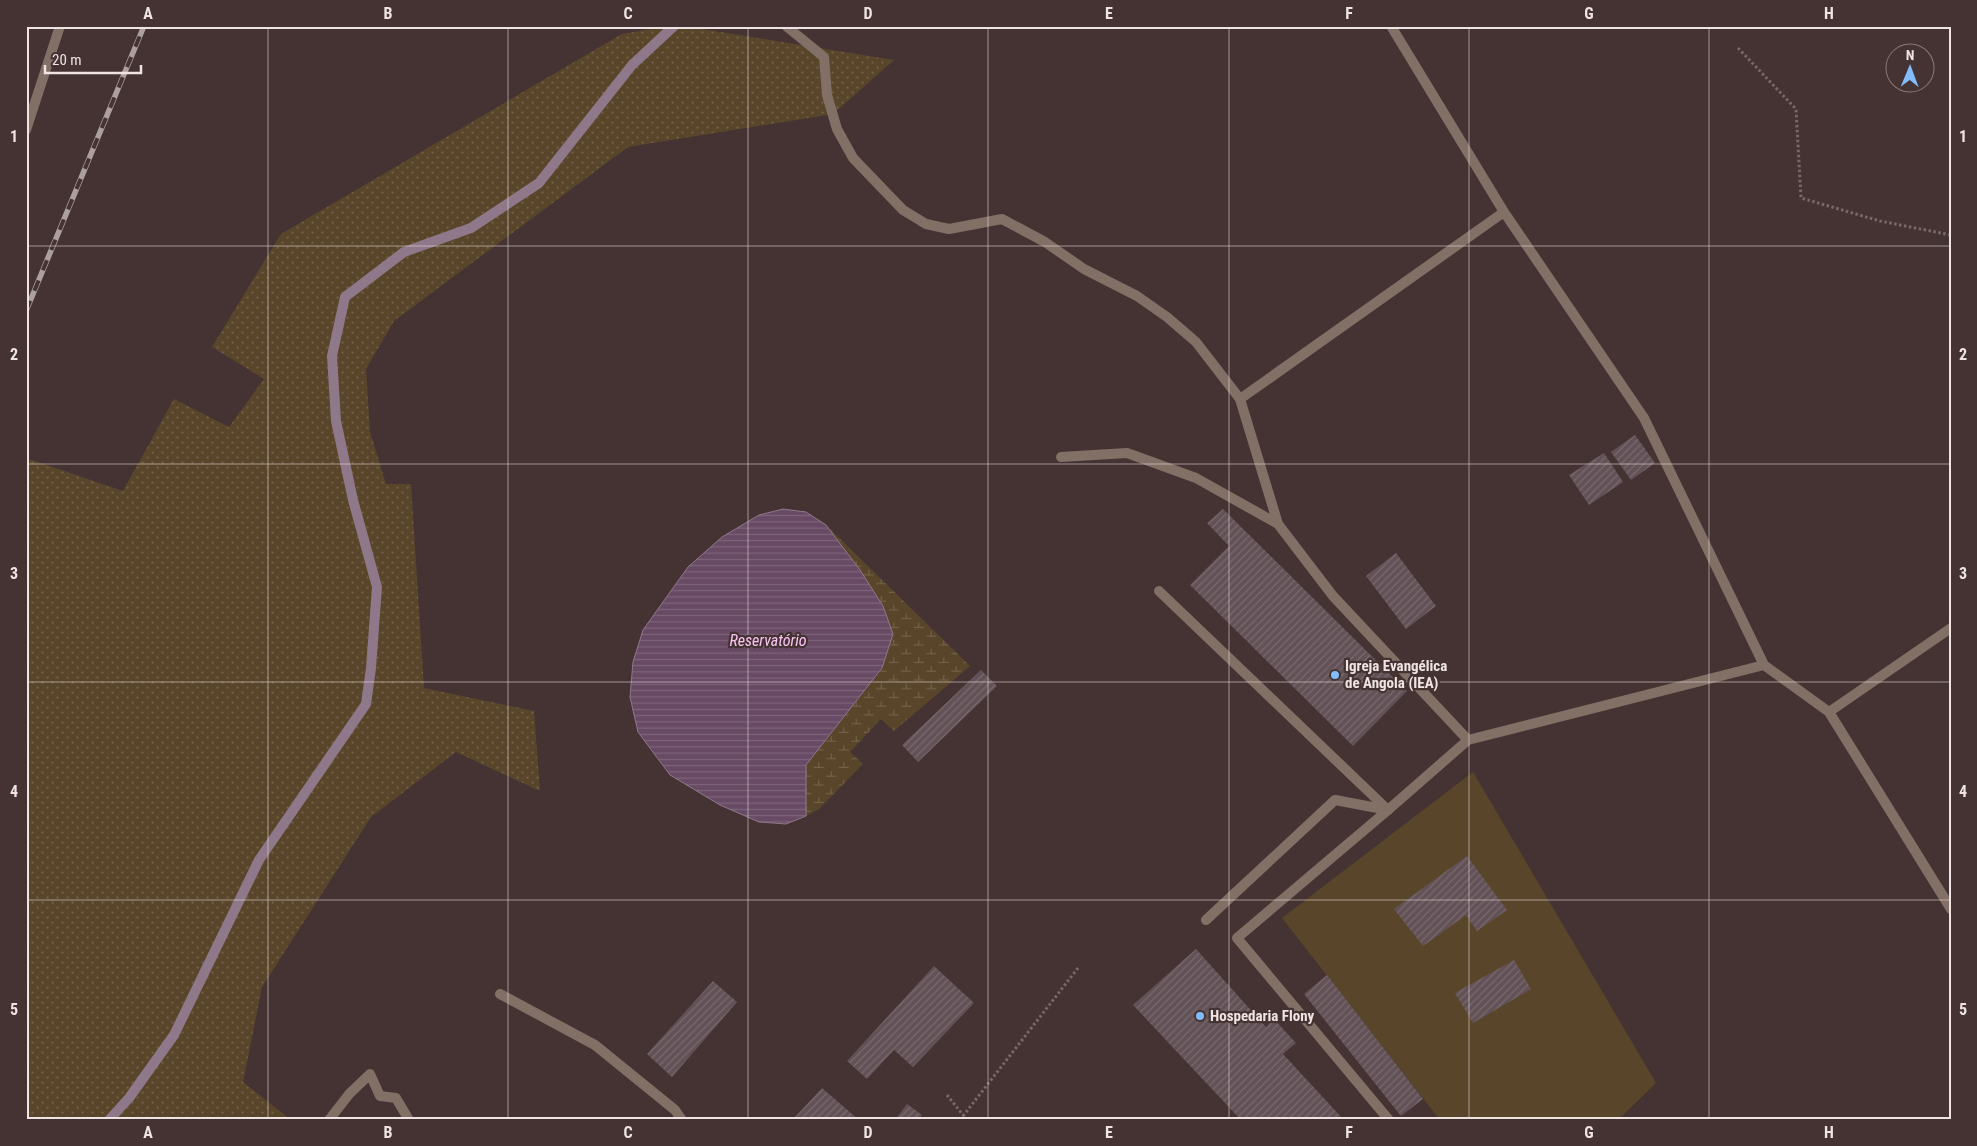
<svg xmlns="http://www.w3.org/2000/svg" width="1977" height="1146" viewBox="0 0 1977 1146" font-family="'Roboto Condensed',sans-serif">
<defs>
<pattern id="grass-dots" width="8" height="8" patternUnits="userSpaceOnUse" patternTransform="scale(1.25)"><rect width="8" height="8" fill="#59462a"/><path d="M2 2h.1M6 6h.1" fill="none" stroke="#716149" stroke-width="1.8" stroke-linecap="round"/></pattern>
<pattern id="wetland-marsh" width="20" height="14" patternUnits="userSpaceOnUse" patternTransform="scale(1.25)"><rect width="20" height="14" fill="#59462a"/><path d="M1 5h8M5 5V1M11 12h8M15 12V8" fill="none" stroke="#716149"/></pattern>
<pattern id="water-rules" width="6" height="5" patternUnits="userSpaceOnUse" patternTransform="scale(1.25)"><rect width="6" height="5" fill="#684a65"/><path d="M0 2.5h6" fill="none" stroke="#7e647b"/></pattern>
<pattern id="building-hatch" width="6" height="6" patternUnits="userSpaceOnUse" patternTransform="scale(1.25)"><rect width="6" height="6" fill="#625156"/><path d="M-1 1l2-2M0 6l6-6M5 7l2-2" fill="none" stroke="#796a6e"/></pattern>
</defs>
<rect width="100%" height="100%" fill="#443332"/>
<path fill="url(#grass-dots)" d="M 668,26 L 684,26 L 894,60 L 833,114 L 628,147 L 394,321 L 366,369 L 370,432 L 386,484 L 411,484 L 424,688 L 534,711 L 540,791 L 456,752 L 371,817 L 262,987 L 243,1082 L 291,1120 L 26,1120 L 26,458 L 123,491 L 174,399 L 229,427 L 264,379 L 212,347 L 281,234 L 622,34 Z"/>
<path fill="url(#wetland-marsh)" d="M 826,525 L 970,666 L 894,731 L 881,719 L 850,752 L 863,764 L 819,809 L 806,816 L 806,765 L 882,669 L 842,548 Z"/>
<path fill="#59462a" d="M 1473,772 L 1656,1083 L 1618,1120 L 1440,1120 L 1282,918 Z"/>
<path fill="url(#water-rules)" stroke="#90788b" d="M 783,509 L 806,512 L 826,525 L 860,570 L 883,606 L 893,634 L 882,668 L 806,765 L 806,816 L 786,824 L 759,822 L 720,805 L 670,775 L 638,732 L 630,697 L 633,662 L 643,630 L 688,567 L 722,537 L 759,515 Z"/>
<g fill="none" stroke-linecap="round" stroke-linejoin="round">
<path stroke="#90788b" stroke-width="10" d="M 109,1120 L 129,1098 L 174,1035 L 259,860 L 366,704 L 371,668 L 377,587 L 353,500 L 336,421 L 332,356 L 345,297 L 404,252 L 471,228 L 539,183 L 632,65 L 674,26"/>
</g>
<path fill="url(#building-hatch)" d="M 1635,435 L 1655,463 L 1631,480 L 1611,452 Z
M 1604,453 L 1623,482 L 1589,505 L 1569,475 Z
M 1223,509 L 1407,691 L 1353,746 L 1190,585 L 1229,546 L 1207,523 Z
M 1396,553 L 1436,606 L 1406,629 L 1366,576 Z
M 981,670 L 997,686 L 918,762 L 902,745 Z
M 1467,856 L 1507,910 L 1477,931 L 1466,915 L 1423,946 L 1394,909 Z
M 1196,949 L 1266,1027 L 1274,1019 L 1296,1043 L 1283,1054 L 1344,1120 L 1241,1120 L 1133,1005 Z
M 1514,960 L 1531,989 L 1473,1023 L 1455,993 Z
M 934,966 L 974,1003 L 913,1067 L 894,1050 L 867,1079 L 847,1061 Z
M 1327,975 L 1423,1099 L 1401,1116 L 1304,994 Z
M 713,981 L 737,1002 L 672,1077 L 647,1054 Z
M 822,1088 L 859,1120 L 799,1120 L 795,1117 Z
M 907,1104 L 922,1115 L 918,1120 L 895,1120 Z"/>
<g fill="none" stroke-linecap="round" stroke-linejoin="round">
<path stroke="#786968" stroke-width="3" stroke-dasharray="2.5 2.5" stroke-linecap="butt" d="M 1738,48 L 1796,109 L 1801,198 L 1880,221 L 1951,235
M 947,1095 L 967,1120
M 963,1116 L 1078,968"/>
<path stroke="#827067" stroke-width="10" d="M 1159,591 L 1388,810 L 1237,938 L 1389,1120
M 500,994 L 595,1045 L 675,1110 L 682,1120
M 329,1120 L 350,1093 L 370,1074 L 380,1096 L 396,1098 L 409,1120"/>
<path stroke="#827067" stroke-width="10" d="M 786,26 L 824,57 L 827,95 L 837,129 L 853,158 L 903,210 L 926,224 L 949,229 L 1002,219 L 1045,242 L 1084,269 L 1137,296 L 1167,317 L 1196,342 L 1240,399 L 1278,524 L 1333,596 L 1468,740
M 1391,26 L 1504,212 L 1644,418 L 1764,665 L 1829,712 L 1951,909
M 26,130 L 60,26
M 1240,399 L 1504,212
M 1061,457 L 1127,453 L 1196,478 L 1278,524
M 1829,712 L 1951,628
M 1206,920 L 1335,800 L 1388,810 L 1468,740 L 1764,665"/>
<g stroke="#ac9f9e" stroke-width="5.5">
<path id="rail" d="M 26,311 L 144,26"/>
</g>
<use href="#rail" stroke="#443332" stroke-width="4" stroke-dasharray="11" stroke-linecap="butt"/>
</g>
<path fill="none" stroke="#efe4e3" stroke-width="1" stroke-opacity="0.55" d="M 268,26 L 268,1120M 508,26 L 508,1120M 748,26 L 748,1120M 988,26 L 988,1120M 1229,26 L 1229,1120M 1469,26 L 1469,1120M 1709,26 L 1709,1120M 26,246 L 1951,246M 26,464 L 1951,464M 26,682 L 1951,682M 26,900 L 1951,900"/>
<g fill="#82bcfa" stroke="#443332" stroke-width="2">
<circle cx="1335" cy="675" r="5"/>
<circle cx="1200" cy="1016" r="5"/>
</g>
<g text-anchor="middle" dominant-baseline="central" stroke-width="4.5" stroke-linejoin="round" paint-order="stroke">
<g font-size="15" font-weight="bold" fill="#efe4e3" stroke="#443332" text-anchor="start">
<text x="1345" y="666">Igreja Evangélica<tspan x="1345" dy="17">de Angola (IEA)</tspan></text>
<text x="1210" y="1016">Hospedaria Flony</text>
</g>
<g font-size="16" font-style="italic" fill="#fac4f4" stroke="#443332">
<text x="768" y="640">Reservatório</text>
</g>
</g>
<rect width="1977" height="1146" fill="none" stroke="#443332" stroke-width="55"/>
<g transform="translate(1910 68) rotate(1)"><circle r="24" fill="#443332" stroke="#887a79"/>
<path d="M0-4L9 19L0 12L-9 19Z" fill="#82bcfa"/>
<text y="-8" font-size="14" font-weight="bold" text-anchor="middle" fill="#efe4e3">N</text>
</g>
<path d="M45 65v8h96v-8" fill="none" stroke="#efe4e3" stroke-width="2.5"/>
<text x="52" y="65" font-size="15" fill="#efe4e3" stroke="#443332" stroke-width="4" paint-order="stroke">20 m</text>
<rect x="28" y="28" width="1922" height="1090" fill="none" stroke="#efe4e3" stroke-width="2"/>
<g font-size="16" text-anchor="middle" font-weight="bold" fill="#efe4e3">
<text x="148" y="19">A</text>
<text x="388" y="19">B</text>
<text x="628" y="19">C</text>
<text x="868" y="19">D</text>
<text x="1109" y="19">E</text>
<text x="1349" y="19">F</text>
<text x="1589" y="19">G</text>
<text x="1829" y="19">H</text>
<text x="14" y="142">1</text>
<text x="1963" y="142">1</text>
<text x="14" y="360">2</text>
<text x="1963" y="360">2</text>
<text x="14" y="579">3</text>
<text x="1963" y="579">3</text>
<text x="14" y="797">4</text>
<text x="1963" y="797">4</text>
<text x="14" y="1015">5</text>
<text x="1963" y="1015">5</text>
<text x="148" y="1138">A</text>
<text x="388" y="1138">B</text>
<text x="628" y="1138">C</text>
<text x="868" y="1138">D</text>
<text x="1109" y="1138">E</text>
<text x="1349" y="1138">F</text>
<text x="1589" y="1138">G</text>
<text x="1829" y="1138">H</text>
</g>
</svg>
